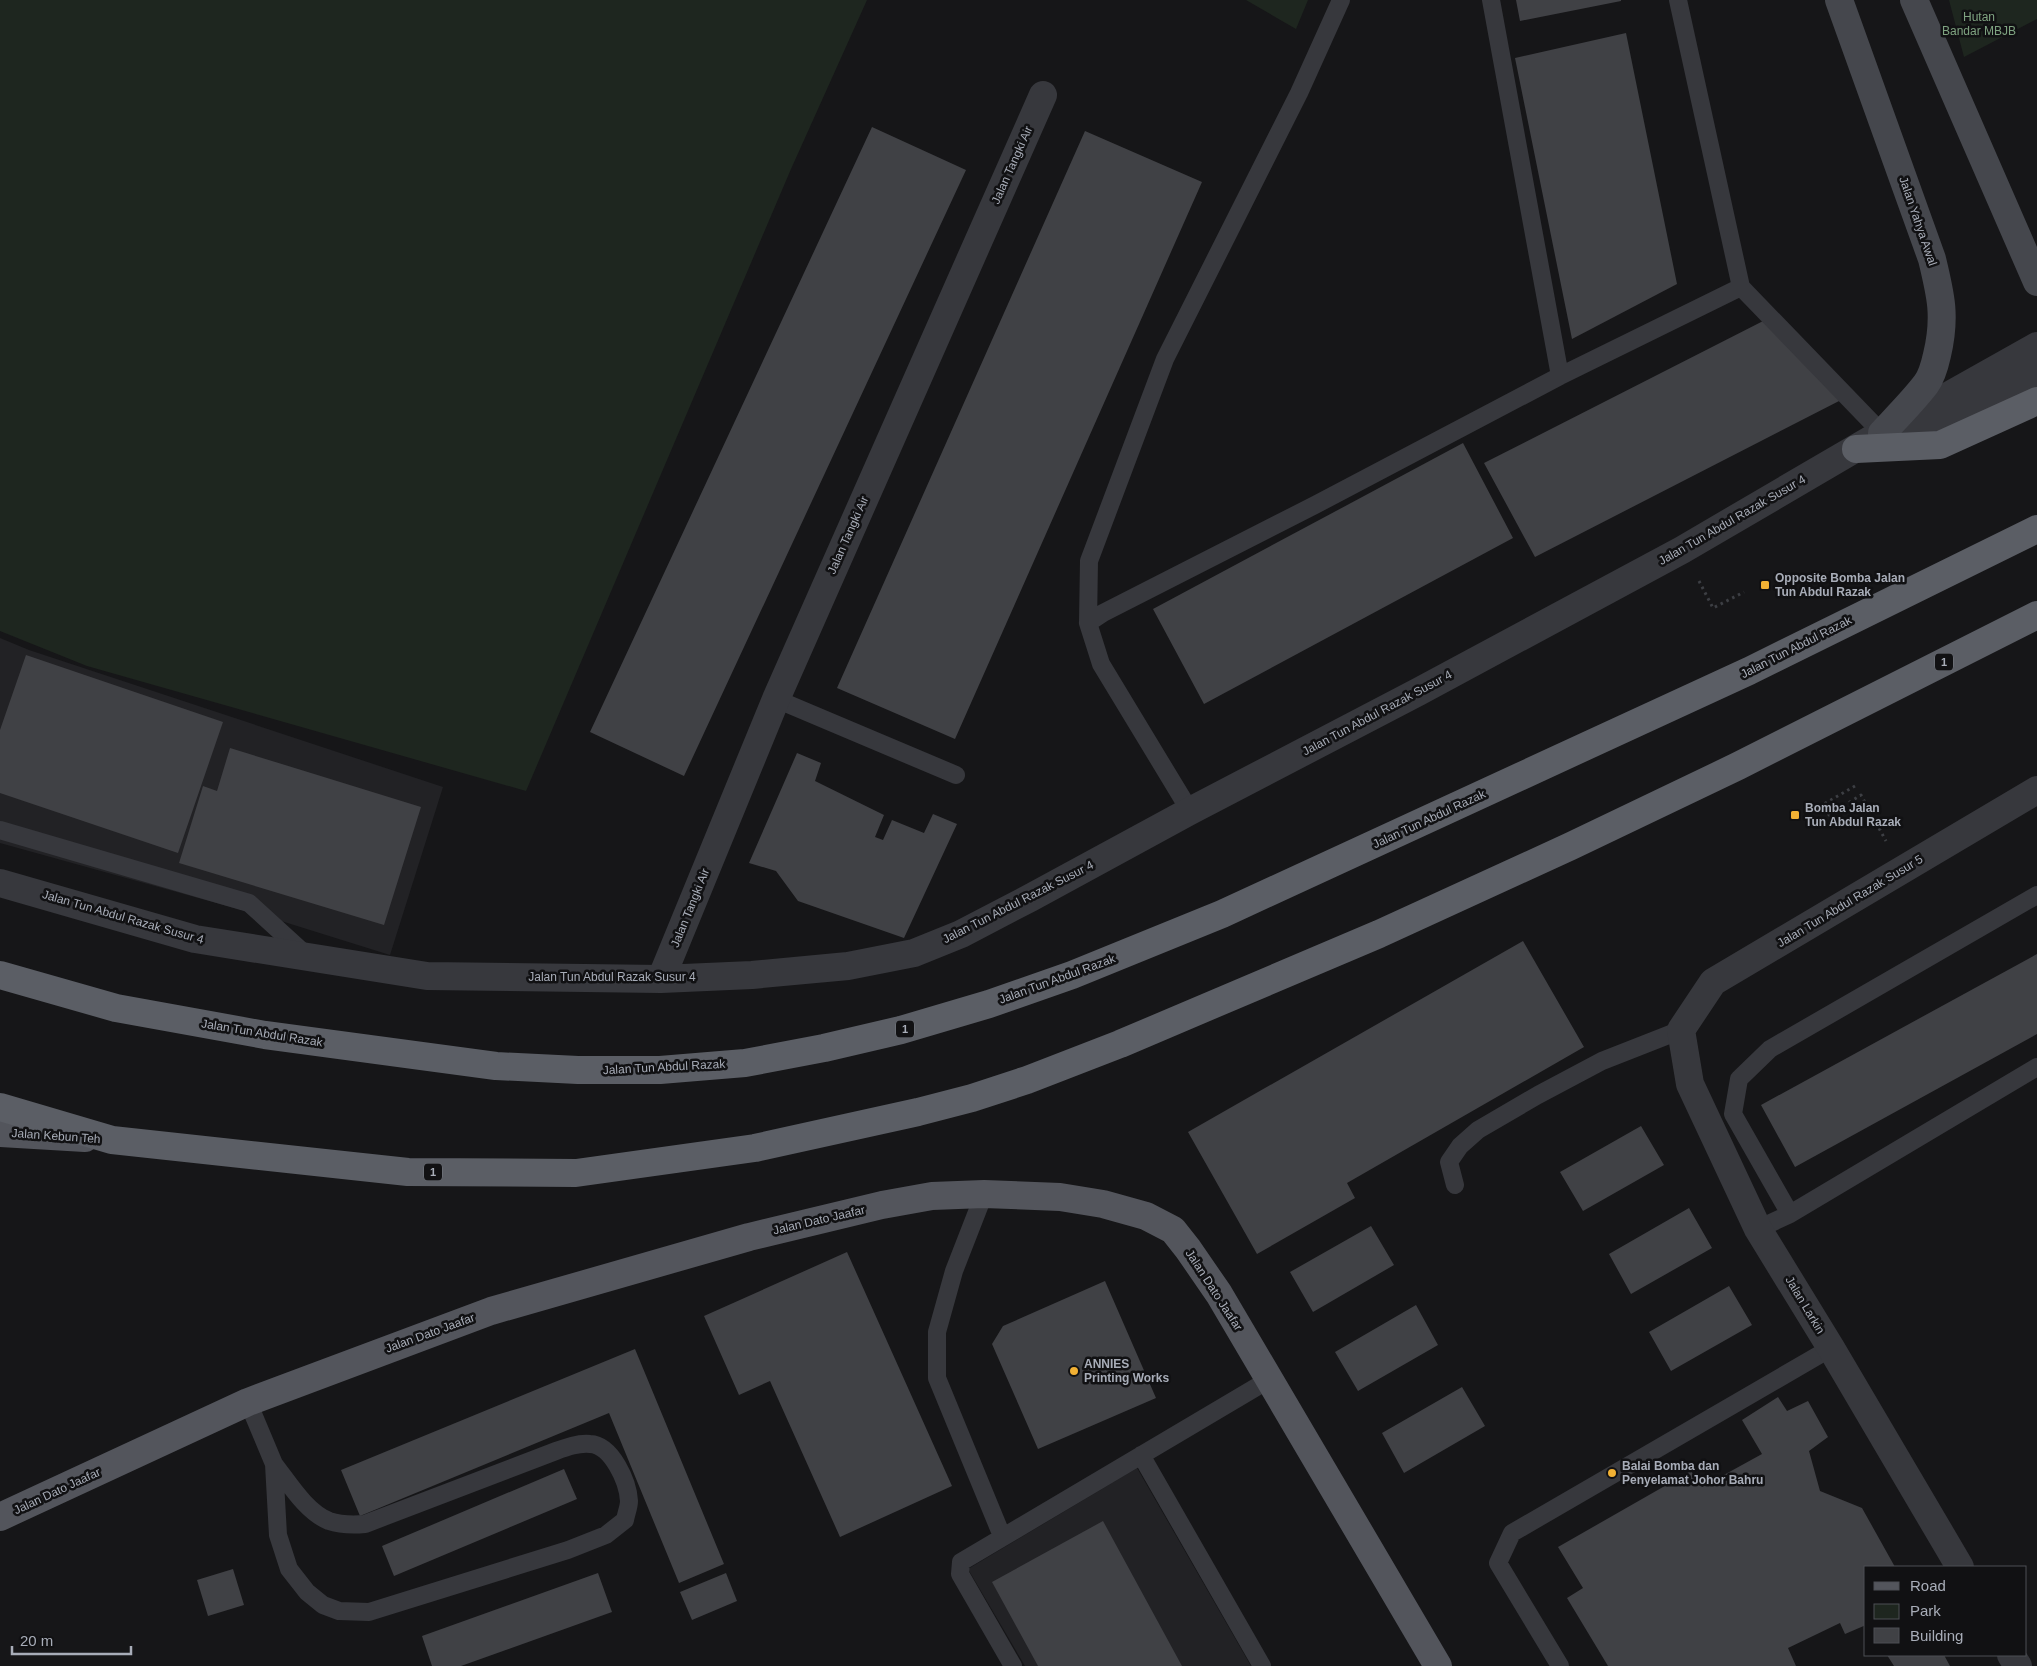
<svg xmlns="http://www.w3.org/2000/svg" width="2037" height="1666" viewBox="0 0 2037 1666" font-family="Helvetica,sans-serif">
<rect width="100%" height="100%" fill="#161618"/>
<path fill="#222225" d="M 0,638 L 29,650 L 443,787 L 390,955 L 278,920 L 0,843 Z
M 1137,1468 L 1251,1666 L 1025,1666 L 968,1569 Z"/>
<path fill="#1e261f" d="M 0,0 L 867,0 L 791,169 L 526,791 L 87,666 L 0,631 Z
M 1246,0 L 1308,0 L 1296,29 Z
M 1949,0 L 2037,0 L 2037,19 L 1964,57 Z"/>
<path fill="#404145" d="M 1516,0 L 1621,0 L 1621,1 L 1520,21 Z
M 1626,33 L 1677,284 L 1572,339 L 1515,58 Z
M 872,127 L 966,170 L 684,776 L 590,732 Z
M 1085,131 L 1202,182 L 955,739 L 837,688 Z
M 1769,318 L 1841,400 L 1535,557 L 1484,463 Z
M 1463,443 L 1513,538 L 1204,704 L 1153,609 Z
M 26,655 L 223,722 L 178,853 L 0,793 L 0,730 Z
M 230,748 L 421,807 L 384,925 L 179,863 L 203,786 L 217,791 Z
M 797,753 L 821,763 L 815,781 L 884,815 L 875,837 L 883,840 L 892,820 L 924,833 L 933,814 L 957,824 L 904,938 L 798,901 L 776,871 L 749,863 Z
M 1523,941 L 1584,1047 L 1347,1183 L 1355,1198 L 1257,1254 L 1188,1132 Z
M 2037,954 L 2037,1034 L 1795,1167 L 1761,1105 Z
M 1641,1126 L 1664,1165 L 1583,1211 L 1560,1172 Z
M 1689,1208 L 1712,1248 L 1631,1294 L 1609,1254 Z
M 1371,1226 L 1394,1265 L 1313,1312 L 1290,1272 Z
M 847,1252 L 952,1486 L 840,1537 L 770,1381 L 739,1395 L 704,1316 Z
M 1105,1281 L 1156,1398 L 1038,1449 L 992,1344 L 1003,1326 Z
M 1729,1286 L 1752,1325 L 1671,1371 L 1649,1332 Z
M 1416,1305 L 1438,1345 L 1358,1391 L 1335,1352 Z
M 635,1349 L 724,1564 L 679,1583 L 609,1413 L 360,1516 L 341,1470 Z
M 1462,1387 L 1485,1426 L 1404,1473 L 1382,1433 Z
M 1778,1397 L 1787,1411 L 1808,1401 L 1828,1437 L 1809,1451 L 1820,1491 L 1862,1508 L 1895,1567 L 1866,1567 L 1866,1625 L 1845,1634 L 1840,1623 L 1788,1648 L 1796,1666 L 1608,1666 L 1567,1598 L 1583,1588 L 1558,1547 L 1691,1471 L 1702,1487 L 1762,1454 L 1742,1420 Z
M 564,1469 L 577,1499 L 394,1576 L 382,1546 Z
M 1103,1521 L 1182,1666 L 1038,1666 L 992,1582 Z
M 233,1569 L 244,1605 L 208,1616 L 197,1580 Z
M 598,1573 L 612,1612 L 461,1666 L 432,1666 L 422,1636 Z
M 726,1573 L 737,1601 L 692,1620 L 680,1592 Z
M 1887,1655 L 1944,1655 L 1950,1666 L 1894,1666 Z"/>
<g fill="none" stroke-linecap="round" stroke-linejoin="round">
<path stroke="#3d3f44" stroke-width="3" stroke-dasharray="2.5 4" stroke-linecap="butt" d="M 1699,581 L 1713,608 L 1744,592
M 1855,786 L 1824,804 L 1829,815 L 1861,795 L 1886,841"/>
<path stroke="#37383d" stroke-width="18" d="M 1491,0 L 1560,376
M 1678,0 L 1741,287 L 1882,433
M 1088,623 L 1089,561 L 1165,359 L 1299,93 L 1341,0
M 776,699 L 956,775
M 1190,811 L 1101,664 L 1088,623 L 1103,613 L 1315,505 L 1560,376 L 1741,287
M 0,830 L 249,903 L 306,955
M 1455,1185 L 1449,1162 L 1460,1146 L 1478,1130 L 1538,1095 L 1602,1061 L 1681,1030
M 984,1194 L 954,1271 L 937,1332 L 937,1378 L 1002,1536
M 1790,1214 L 1733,1114 L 1739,1079 L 1770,1049 L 2037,895
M 1758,1229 L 1790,1214 L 2037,1067
M 248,1402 L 274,1464 L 278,1535 L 289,1569 L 307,1592 L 323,1605 L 339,1611 L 369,1612 L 568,1550 L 606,1535 L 625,1520 C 626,1514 629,1507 629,1501 C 628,1482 612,1445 590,1444 C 578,1443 567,1447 556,1451 L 365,1524 C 353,1525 341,1525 329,1521 C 306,1512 289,1483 274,1464
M 1141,1455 L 1262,1666
M 1013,1666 L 960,1574 L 961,1562 L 1270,1379
M 1560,1666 L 1498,1563 L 1512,1533 L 1831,1348"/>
<path stroke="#37383d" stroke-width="28" d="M 1889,433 L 1927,431 L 2037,373
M 0,883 L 195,939 L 427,976 L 661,979 L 752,975 L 848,966 L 914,953 L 961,934 L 1030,898 L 1190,811 L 1418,692 L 1682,550 L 1882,433 L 2037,346
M 661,979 L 776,699 L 1043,95"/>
<path stroke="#37383d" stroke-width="28" d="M 1960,1567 L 1831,1348 L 1758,1229 L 1690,1084 L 1681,1030 L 1713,982 L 2037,790
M 2011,1655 L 2018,1666"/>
<path stroke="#45474d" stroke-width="28" d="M 1839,0 L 1932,259 C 1941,296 1946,317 1937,355 C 1935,364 1932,376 1926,384 C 1913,401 1897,417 1882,433
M 1914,0 L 2037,282"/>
<path stroke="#53555c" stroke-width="28" d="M 0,1133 L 85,1138
M 0,1517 L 248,1402 L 491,1311 L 749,1237 L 882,1205 L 932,1196 L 984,1194 L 1060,1197 L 1103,1204 L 1146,1216 L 1173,1230 L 1188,1249 L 1219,1294 L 1438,1666"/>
<path stroke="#5b5e65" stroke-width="28" d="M 1856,449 L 1940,445 L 2037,401
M 0,975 L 116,1008 L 265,1035 L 496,1066 L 578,1070 L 660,1070 L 745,1063 L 824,1048 L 901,1030 L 989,1004 L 1072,975 L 1222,914 L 1749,671 L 2037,529
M 0,1107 L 112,1140 L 408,1172 L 576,1173 L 755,1148 L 918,1112 L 972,1098 L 1027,1080 L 1120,1044 L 1379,934 L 1571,846 L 1738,766 L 2037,615"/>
</g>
<g fill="#f2b134" stroke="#111113" stroke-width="2">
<rect x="1760" y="580" width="10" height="10" rx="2.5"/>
<rect x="1790" y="810" width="10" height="10" rx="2.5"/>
<circle cx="1074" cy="1371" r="5"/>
<circle cx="1612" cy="1473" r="5"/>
</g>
<g text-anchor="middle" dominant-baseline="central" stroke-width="5" stroke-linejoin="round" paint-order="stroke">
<g fill="#111113" stroke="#7b7e86" stroke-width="1">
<rect x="1935" y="653.5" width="18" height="17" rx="4"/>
<rect x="896" y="1020.5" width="18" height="17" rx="4"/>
<rect x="424" y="1163.5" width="18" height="17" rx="4"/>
</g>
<g font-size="11" font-weight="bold" fill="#a8adb8">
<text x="1944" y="662">1</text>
<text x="905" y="1029">1</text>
<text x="433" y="1172">1</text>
</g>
<g font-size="12" fill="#7fa381" stroke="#111113">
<text x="1979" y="17">Hutan<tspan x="1979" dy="14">Bandar MBJB</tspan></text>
</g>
<g font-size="12" fill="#a8adb8" stroke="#111113">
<text transform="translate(1012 165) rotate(-66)">Jalan Tangki Air</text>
<text transform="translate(1918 221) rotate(71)">Jalan Yahya Awal</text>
<text transform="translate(1732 520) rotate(-30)">Jalan Tun Abdul Razak Susur 4</text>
<text transform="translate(848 535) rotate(-66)">Jalan Tangki Air</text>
<text transform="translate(1796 647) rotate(-27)">Jalan Tun Abdul Razak</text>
<text transform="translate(1377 713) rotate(-28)">Jalan Tun Abdul Razak Susur 4</text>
<text transform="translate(1429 819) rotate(-25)">Jalan Tun Abdul Razak</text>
<text transform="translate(1850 901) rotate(-31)">Jalan Tun Abdul Razak Susur 5</text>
<text transform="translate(1018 902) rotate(-27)">Jalan Tun Abdul Razak Susur 4</text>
<text transform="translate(690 908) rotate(-68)">Jalan Tangki Air</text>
<text transform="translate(123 917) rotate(16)">Jalan Tun Abdul Razak Susur 4</text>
<text x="612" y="977">Jalan Tun Abdul Razak Susur 4</text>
<text transform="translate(1057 979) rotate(-20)">Jalan Tun Abdul Razak</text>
<text transform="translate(262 1033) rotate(9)">Jalan Tun Abdul Razak</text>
<text transform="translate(664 1067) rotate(-3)">Jalan Tun Abdul Razak</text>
<text transform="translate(56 1136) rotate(4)">Jalan Kebun Teh</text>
<text transform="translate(819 1220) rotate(-13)">Jalan Dato Jaafar</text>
<text transform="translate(1214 1290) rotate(57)">Jalan Dato Jaafar</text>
<text transform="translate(1805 1305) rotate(59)">Jalan Larkin</text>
<text transform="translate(430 1333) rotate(-20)">Jalan Dato Jaafar</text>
<text transform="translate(57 1491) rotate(-25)">Jalan Dato Jaafar</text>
</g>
<g font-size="12" font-weight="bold" fill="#a8adb8" stroke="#111113" text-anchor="start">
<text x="1775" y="578">Opposite Bomba Jalan<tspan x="1775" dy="14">Tun Abdul Razak</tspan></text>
<text x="1805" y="808">Bomba Jalan<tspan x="1805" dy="14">Tun Abdul Razak</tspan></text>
<text x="1084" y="1364">ANNIES<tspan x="1084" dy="14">Printing Works</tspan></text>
<text x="1622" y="1466">Balai Bomba dan<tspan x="1622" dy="14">Penyelamat Johor Bahru</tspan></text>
</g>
</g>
<rect x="1864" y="1566" width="162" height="90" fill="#111113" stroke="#4d4f55"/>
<rect x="1874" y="1582" width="25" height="8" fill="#53555c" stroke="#4d4f55"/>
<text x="1910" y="1591" font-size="15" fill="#a8adb8">Road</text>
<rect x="1874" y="1604" width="25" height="15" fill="#1e261f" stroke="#4d4f55"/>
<text x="1910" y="1616" font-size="15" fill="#a8adb8">Park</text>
<rect x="1874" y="1628" width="25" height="15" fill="#404145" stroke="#4d4f55"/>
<text x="1910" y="1641" font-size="15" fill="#a8adb8">Building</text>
<path d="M12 1646v8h119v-8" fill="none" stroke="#a8adb8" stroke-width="2.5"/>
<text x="20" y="1646" font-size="15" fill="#a8adb8" stroke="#111113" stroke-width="4" paint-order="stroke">20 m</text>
</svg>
